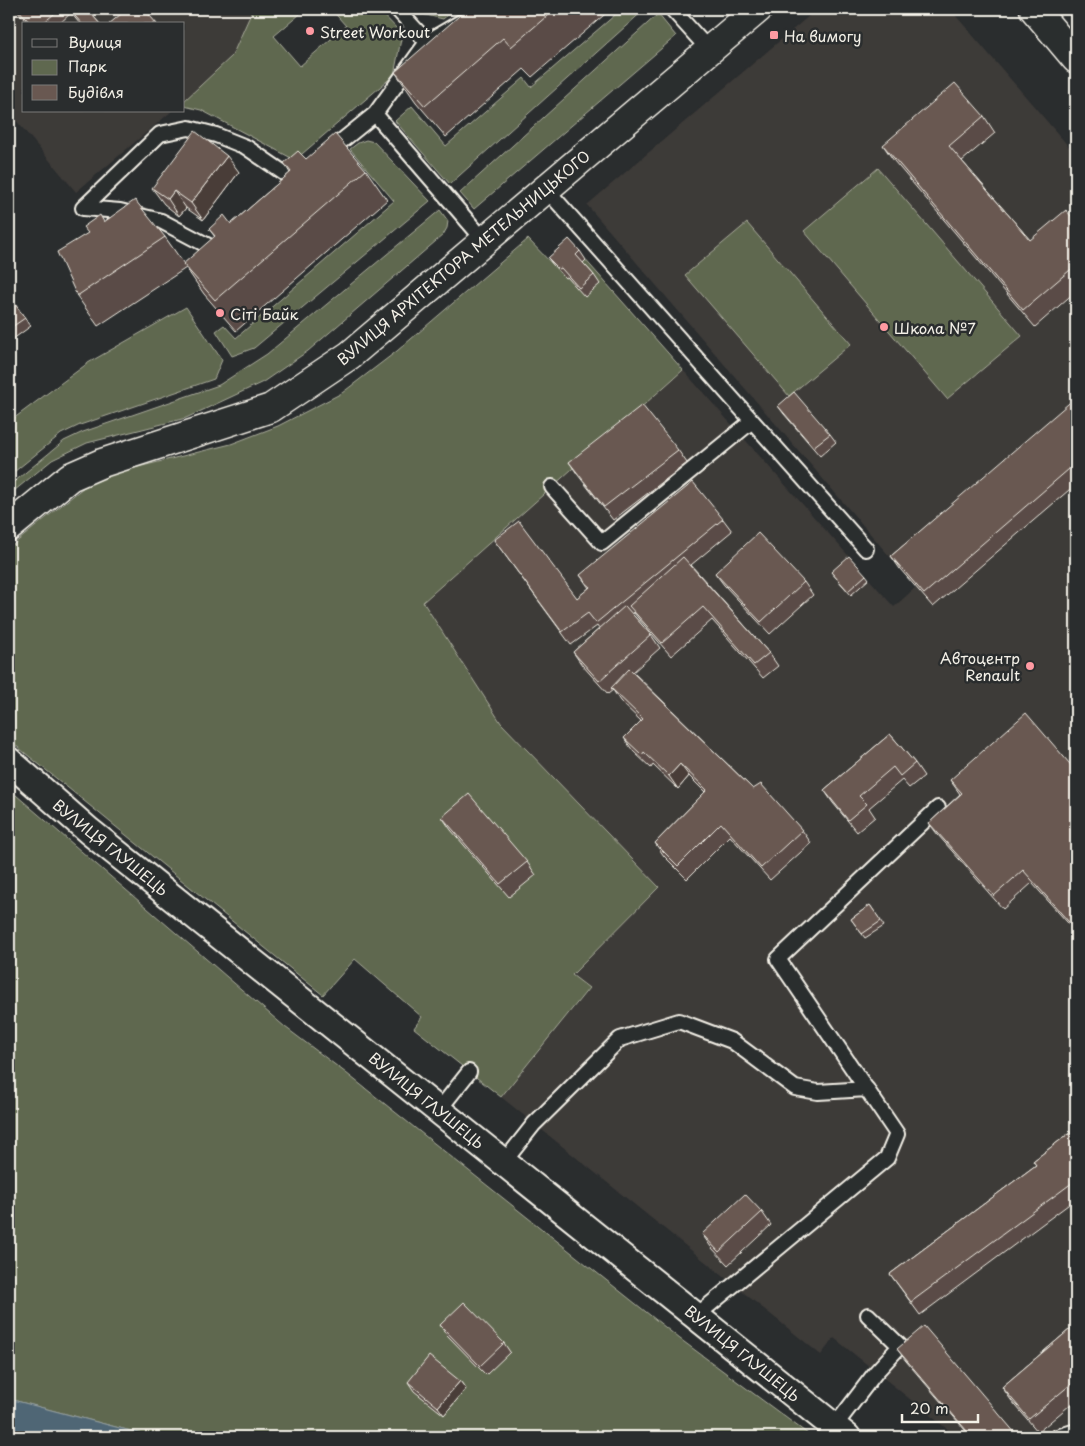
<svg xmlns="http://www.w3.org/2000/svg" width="1085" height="1446" viewBox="0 0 1085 1446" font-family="'Playpen Sans',sans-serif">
<rect width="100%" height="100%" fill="#2a2d2e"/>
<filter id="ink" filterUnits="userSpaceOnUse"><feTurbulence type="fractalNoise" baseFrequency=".02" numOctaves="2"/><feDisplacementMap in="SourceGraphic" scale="10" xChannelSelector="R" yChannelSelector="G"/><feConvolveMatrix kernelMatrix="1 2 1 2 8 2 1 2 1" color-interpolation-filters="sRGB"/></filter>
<g filter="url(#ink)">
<path fill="#3d3a38" d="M 9,9 L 253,9 L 232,56 L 184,101 L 184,24 L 24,24 L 24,111 L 172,111 L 76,192 L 9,112 Z
M 817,9 L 950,9 L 1076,155 L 1076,1437 L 957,1437 L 834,1338 L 821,1355 L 501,1097 L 589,989 L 572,975 L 658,887 L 501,723 L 423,602 L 683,370 L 894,607 L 916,587 L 587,205 Z"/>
<path fill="#5f684f" stroke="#aaac9c" d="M 253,9 L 306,9 L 274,36 L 300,66 L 346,26 L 331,9 L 378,9 L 402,34 L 394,75 L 295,160 L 201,110 L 184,106 L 184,101 L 232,56 Z
M 414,9 L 455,9 L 443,19 L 418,13 Z
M 622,9 L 645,9 L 450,184 L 395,121 L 412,106 L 446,146 L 524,78 L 531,87 Z
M 658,14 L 676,36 L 474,209 L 460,193 Z
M 366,140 L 374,142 L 430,201 L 254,348 L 232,356 L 216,331 L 224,325 L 236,338 L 394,201 L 350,149 L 358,143 Z
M 878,168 L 1022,336 L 947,399 L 804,231 Z
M 440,210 L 448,221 L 447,228 L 443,235 L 308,351 L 263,382 L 186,418 L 87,443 L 52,460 L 9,495 L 9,486 L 64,441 L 83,432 L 219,385 L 267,354 Z
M 747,223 L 851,344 L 789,396 L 685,275 Z
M 528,239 L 554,266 L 575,248 L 683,370 L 423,602 L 501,723 L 659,887 L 572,975 L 589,988 L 501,1097 L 414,1028 L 422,1017 L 355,959 L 323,995 L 9,740 L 9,548 L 84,487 L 110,474 L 231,444 L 278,426 L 342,393 L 397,351 Z
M 186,307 L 222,360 L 214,379 L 80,425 L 61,434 L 9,476 L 9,422 L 88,363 Z
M 9,789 L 285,1027 L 346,1073 L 680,1339 L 812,1437 L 154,1437 L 9,1399 Z"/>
<path fill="#506674" stroke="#929ea2" d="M 9,1399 L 154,1437 L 9,1437 Z"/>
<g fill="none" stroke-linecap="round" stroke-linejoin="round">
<g stroke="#f4f1e8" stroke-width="18">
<path id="lane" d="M 397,9 L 427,42
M 672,9 L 709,50
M 375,114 L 484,240
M 328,152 L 375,114 L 427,42 L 483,9
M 546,189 L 866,549
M 221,251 L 220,252 L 161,221 L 120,211 L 83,208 L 160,134 L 189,128 L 216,135 L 246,147 L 294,180
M 552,487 L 602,543 L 752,421
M 439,1110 L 469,1072
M 504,1162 L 534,1124 L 620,1039 L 679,1021 L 732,1041 L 795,1088 L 818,1092 L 867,1089
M 696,1316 L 887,1158 L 897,1134 L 778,959 L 938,808
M 834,1427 L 876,1372 L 900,1346 L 868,1315
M 1057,1437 L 1076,1431"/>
</g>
<g stroke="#f4f1e8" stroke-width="30">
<path id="street" d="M 9,761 L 89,831 L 847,1437"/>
</g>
<g stroke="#f4f1e8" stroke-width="31">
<path id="secondary" d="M 1034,9 L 1076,59
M 9,527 L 70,477 L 102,463 L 271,408 L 350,355 L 758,9"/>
</g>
<use href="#lane" stroke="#2a2d2e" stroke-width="14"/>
<use href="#street" stroke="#2a2d2e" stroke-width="26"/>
<use href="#secondary" stroke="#2a2d2e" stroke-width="28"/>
</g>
<path fill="#5a4c46" stroke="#f4f1e8" d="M 16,9 L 87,9 L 100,24 L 80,24 L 71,13 L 59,24 L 29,24 Z
M 485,9 L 611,9 L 532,77 L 524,69 L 446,137 L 416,102 L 395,72 L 481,13 Z
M 984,116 L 995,133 L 962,161 L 1030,240 L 1076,222 L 1076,291 L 1035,327 L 894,161 L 883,145 Z
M 306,159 L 366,170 L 387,200 L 236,331 L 204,294 L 186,268 L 98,326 L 77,296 L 105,222 L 165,237 L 184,264 L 215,237 L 209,229 L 231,224 L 290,173 L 284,163 Z
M 239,172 L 203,220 L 186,208 L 179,216 L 164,204 L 152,188 Z
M 580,251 L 586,260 L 583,263 L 594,275 L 600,284 L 585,297 L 567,277 L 565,278 L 554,266 L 548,258 Z
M 9,296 L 31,326 L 9,342 Z
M 1076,400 L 1076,484 L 933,607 L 900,569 L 891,556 Z
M 778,406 L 830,434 L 836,442 L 820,456 L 784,414 Z
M 678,450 L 687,463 L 613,520 L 578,475 L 569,462 Z
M 723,519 L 732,531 L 691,565 L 769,653 L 778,666 L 763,678 L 712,620 L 671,656 L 638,618 L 633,612 L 632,614 L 651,635 L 660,648 L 633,672 L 753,789 L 802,830 L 811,843 L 770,880 L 730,836 L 687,879 L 664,856 L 655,843 L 705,792 L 689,776 L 678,789 L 653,765 L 651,768 L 633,751 L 624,738 L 641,721 L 620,701 L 613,690 L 608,694 L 582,665 L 573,652 L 599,629 L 597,626 L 571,645 L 494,540 L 577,598 L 589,588 L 580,575 Z
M 831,572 L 866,575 L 869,579 L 851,595 Z
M 715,573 L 804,582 L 813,595 L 770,634 L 724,585 Z
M 890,734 L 915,763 L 924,776 L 909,788 L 902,780 L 869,808 L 875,817 L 857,832 L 833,803 L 824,790 Z
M 1076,771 L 1076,932 L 1032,883 L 1003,909 L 938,835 L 929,823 L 960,794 L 950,780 Z
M 442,817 L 527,862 L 536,875 L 509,897 L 451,830 Z
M 870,905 L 884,926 L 865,938 L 851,919 Z
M 1076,1128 L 1076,1199 L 920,1315 L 890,1274 L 1036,1165 L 1033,1161 Z
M 762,1212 L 771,1225 L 728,1265 L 711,1247 L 702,1234 Z
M 1076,1324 L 1076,1400 L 1038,1432 L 1011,1400 L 1002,1387 Z
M 440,1325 L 504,1343 L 510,1352 L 486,1375 L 446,1334 Z
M 897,1349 L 1016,1434 L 1018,1437 L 971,1437 L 906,1361 Z
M 460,1381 L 466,1389 L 444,1415 L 414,1391 L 408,1382 Z"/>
<path fill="#4a3e39" stroke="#f4f1e8" d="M 227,156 L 239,172 L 203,220 L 191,203 Z
M 174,191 L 186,208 L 179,216 L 168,199 Z
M 680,764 L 689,776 L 678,789 L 669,776 Z
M 460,1381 L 466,1389 L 444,1415 L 438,1407 Z"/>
<path fill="#695851" stroke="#f4f1e8" d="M 18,9 L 60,9 L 42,24 L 31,24 Z
M 69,9 L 87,9 L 100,24 L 82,24 Z
M 127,9 L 144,9 L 157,24 L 109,24 Z
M 467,9 L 477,9 L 481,13 L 485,9 L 555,9 L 511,47 L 503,38 L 425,106 L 395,72 Z
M 955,83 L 984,116 L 949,146 L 1030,240 L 1066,210 L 1076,222 L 1076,265 L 1023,310 L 883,145 Z
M 195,131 L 227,156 L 191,203 L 174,191 L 168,199 L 152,188 Z
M 335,134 L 366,170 L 215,300 L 183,264 L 215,236 L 209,229 L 224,215 L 231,224 L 291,172 L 284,163 L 298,151 L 306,159 Z
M 135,200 L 165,237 L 77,296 L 57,252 L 88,233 L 83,227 L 100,215 L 104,222 Z
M 569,239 L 580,251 L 576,255 L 594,275 L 579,288 L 561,268 L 559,269 L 548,258 Z
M 9,296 L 25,318 L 9,329 Z
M 794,392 L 830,434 L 813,447 L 778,406 Z
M 1075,398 L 1076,400 L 1076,463 L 924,594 L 891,556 Z
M 642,405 L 678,450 L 604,507 L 569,462 Z
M 693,482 L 723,519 L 596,623 L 588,613 L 562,632 L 494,540 L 519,521 L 577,598 L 590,587 L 580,575 Z
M 758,533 L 804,582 L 761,622 L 715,573 Z
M 849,556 L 866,575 L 848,591 L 831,572 Z
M 683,557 L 769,653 L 754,665 L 703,607 L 662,643 L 629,606 Z
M 625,606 L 651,635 L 599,681 L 573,652 Z
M 629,669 L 753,789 L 761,784 L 802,830 L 761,868 L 721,823 L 678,866 L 655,843 L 707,790 L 680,764 L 669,776 L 644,752 L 642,755 L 624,738 L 643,719 L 611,688 Z
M 1026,713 L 1076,771 L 1076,930 L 1023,870 L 994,896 L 929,823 L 962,793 L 950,780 Z
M 890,734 L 915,763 L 900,776 L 893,767 L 859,796 L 867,804 L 848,820 L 824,790 Z
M 469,794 L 527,862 L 500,884 L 442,817 Z
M 870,905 L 881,921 L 862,934 L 851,919 Z
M 1076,1128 L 1076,1180 L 911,1302 L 890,1274 L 1036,1165 L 1033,1161 Z
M 745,1194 L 762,1212 L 719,1252 L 702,1234 Z
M 464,1302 L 504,1343 L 480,1366 L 440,1325 Z
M 1076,1324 L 1076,1380 L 1029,1419 L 1002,1387 Z
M 924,1326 L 1016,1434 L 1013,1437 L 972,1437 L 897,1349 Z
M 429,1356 L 460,1381 L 438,1407 L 408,1382 Z"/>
</g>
<g fill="#ff9aa2" stroke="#2a2d2e" stroke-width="2">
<circle cx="310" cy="31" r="5"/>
<rect x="769" y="30" width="10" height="10" rx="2.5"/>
<circle cx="220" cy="313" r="5"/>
<circle cx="884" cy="327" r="5"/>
<circle cx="1030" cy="666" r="5"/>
</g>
<g text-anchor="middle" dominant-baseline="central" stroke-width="5" stroke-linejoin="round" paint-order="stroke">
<g font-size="15" fill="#f4f1e8" stroke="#2a2d2e" text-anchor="start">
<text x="320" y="31">Street Workout</text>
<text x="784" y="35">На вимогу</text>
<text x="230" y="313">Сіті Байк</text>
<text x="894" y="327">Школа №7</text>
<text x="1020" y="657" text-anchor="end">Автоцентр<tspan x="1020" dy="17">Renault</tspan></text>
</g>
<g font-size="15" fill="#f4f1e8" stroke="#2a2d2e">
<text transform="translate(463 257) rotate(-40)">ВУЛИЦЯ АРХІТЕКТОРА МЕТЕЛЬНИЦЬКОГО</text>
<text transform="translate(111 847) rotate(39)">ВУЛИЦЯ ГЛУШЕЦЬ</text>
<text transform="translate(427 1100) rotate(39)">ВУЛИЦЯ ГЛУШЕЦЬ</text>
<text transform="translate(743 1353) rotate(39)">ВУЛИЦЯ ГЛУШЕЦЬ</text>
</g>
</g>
<rect width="1085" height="1446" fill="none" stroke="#2a2d2e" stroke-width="30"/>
<rect x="15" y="15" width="1055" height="1416" fill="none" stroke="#f4f1e8" stroke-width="2" filter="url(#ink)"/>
<rect x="22" y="22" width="162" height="90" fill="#2a2d2e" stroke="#7b7b78"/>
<rect x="32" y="39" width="25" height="8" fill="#2a2d2e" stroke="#7b7b78"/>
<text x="68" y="48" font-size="15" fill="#f4f1e8">Вулиця</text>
<rect x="32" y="60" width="25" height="15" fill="#5f684f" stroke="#7b7b78"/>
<text x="68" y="72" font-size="15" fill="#f4f1e8">Парк</text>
<rect x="32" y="85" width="25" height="15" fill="#695851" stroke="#7b7b78"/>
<text x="68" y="98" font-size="15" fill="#f4f1e8">Будівля</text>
<path d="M902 1414v8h76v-8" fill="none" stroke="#f4f1e8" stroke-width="2.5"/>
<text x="910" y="1414" font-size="15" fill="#f4f1e8" stroke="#2a2d2e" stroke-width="4" paint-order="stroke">20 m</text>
</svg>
